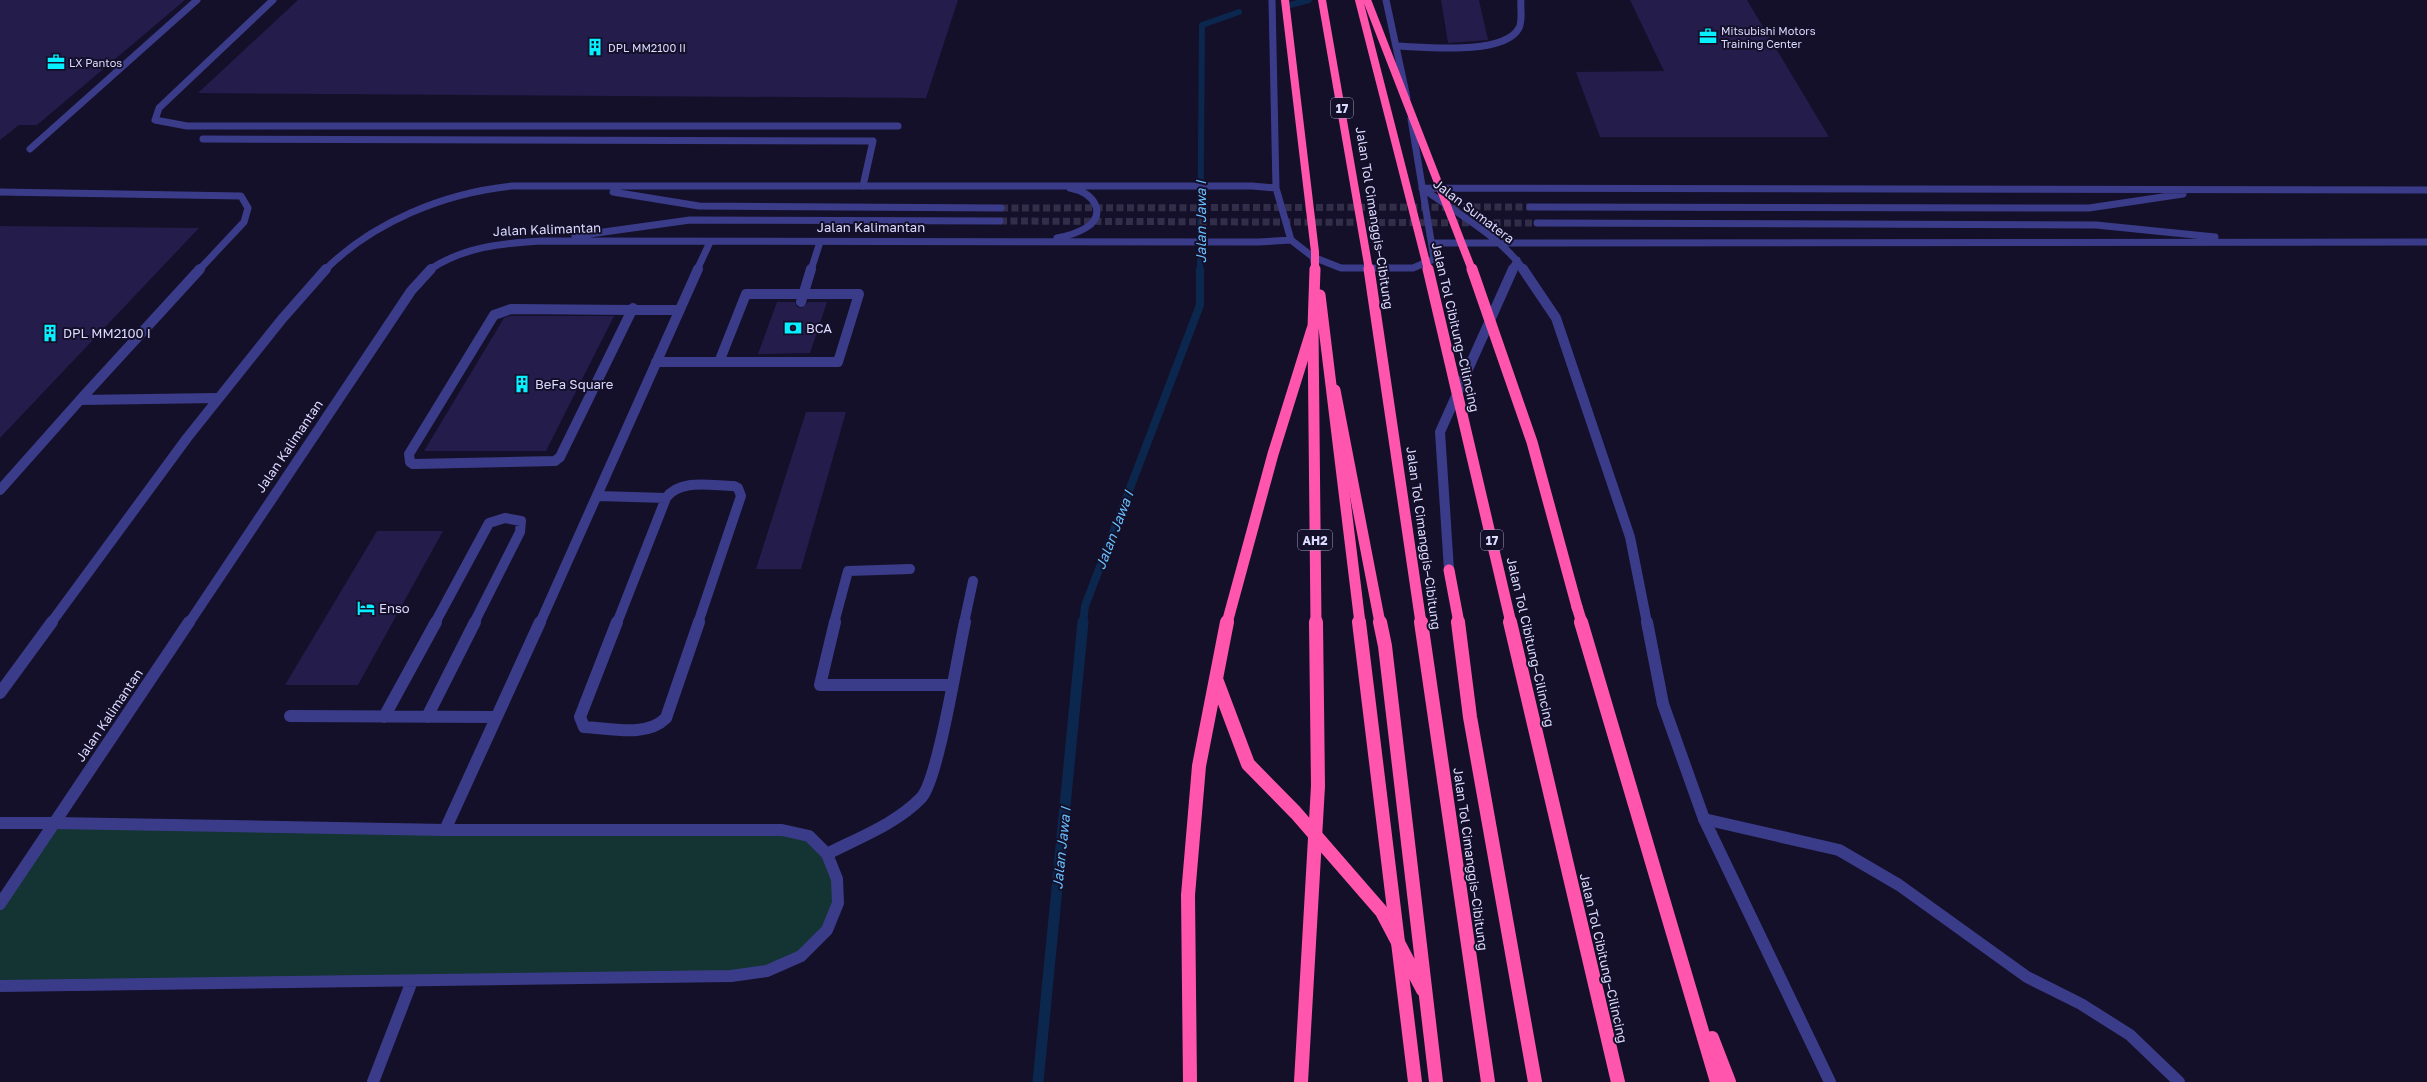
<svg xmlns="http://www.w3.org/2000/svg" width="2427" height="1082" viewBox="0 0 2427 1082" font-family="'Golos Text',sans-serif">
<rect width="100%" height="100%" fill="#14102a"/>
<path fill="#133432" d="M 55,823 L 809,836 L 837,879 L 827,930 L 801,956 L 767,971 L 0,986 L 0,904 Z"/>
<g fill="none" stroke-linecap="round" stroke-linejoin="round">
<path stroke="#0c274d" stroke-width="6" d="M 1290,5 L 1309,0
M 1200,270 L 1202,25 L 1239,12"/>
<path stroke="#0c274d" stroke-width="8" d="M 1083,623 L 1085,606 L 1200,305 L 1200,269"/>
<path stroke="#0c274d" stroke-width="11" d="M 1038,1082 L 1083,622"/>
</g>
<path fill="#241c4b" d="M 0,0 L 185,0 L 37,125 L 19,125 L 0,140 Z
M 298,0 L 958,0 L 926,98 L 198,93 Z
M 1441,0 L 1479,0 L 1488,40 L 1448,43 Z
M 1630,0 L 1747,0 L 1829,137 L 1600,137 L 1576,72 L 1664,71 Z
M 0,226 L 199,228 L 0,438 Z
M 777,302 L 795,302 L 797,307 L 802,308 L 808,302 L 827,302 L 810,353 L 758,354 Z
M 510,316 L 614,316 L 546,451 L 424,451 L 504,318 Z
M 806,412 L 846,412 L 801,569 L 756,569 Z
M 377,531 L 443,531 L 358,685 L 285,685 Z"/>
<g fill="none" stroke-linecap="round" stroke-linejoin="round">
<path stroke="#322e4a" stroke-width="7" stroke-dasharray="7 3.5" stroke-linecap="butt" d="M 1001,208 L 1530,207
M 1000,221 L 1537,223"/>
<path stroke="#3b3c89" stroke-width="7" d="M 273,0 L 159,108 L 155,120 L 187,126 L 898,126
M 1397,46 C 1424,47 1504,56 1519,28 C 1523,20 1520,8 1521,0
M 203,139 L 873,141 L 863,186
M 30,149 L 197,0
M 0,192 L 241,196 L 248,208 L 244,222 L 199,270
M 697,270 L 710,242
M 811,270 L 820,242"/>
<path stroke="#3b3c89" stroke-width="10" d="M 746,294 L 859,294 L 838,362 L 719,362 Z
M 801,302 L 811,269
M 511,309 L 632,310 L 560,457 L 555,461 L 413,464 L 410,462 L 409,454 L 494,315 Z
M 632,310 L 680,310
M 632,310 L 633,308
M 656,362 L 719,362
M 80,400 L 200,269
M 0,490 L 80,400 L 217,398
M 598,496 L 666,498
M 435,623 L 489,523 L 505,518 L 521,521 L 520,532 L 474,623
M 540,623 L 698,269
M 617,623 L 666,498 C 680,478 712,486 734,486 L 738,488 L 741,496 L 698,623
M 834,623 L 848,571 L 910,569
M 964,623 L 973,581"/>
<path stroke="#3b3c89" stroke-width="12" d="M 617,622 L 580,717 L 584,727 C 610,728 646,738 666,718 L 699,622
M 835,622 L 820,685 L 952,685
M 290,716 L 496,717
M 384,717 L 436,622
M 427,717 L 475,622
M 445,830 L 540,622
M 827,854 C 858,838 896,824 921,798 C 938,781 958,653 965,622
M 0,986 L 731,976 L 767,971 L 801,956 L 827,930 L 838,903 L 837,879 L 827,854 L 809,836 L 782,830 L 445,830 L 55,823
M 373,1082 L 412,981"/>
<path stroke="#3b3c89" stroke-width="12" d="M 1704,819 L 1839,850 L 1899,885 L 2027,977 L 2081,1004 L 2130,1035 L 2179,1082"/>
<path stroke="#3b3c89" stroke-width="7" d="M 1272,0 L 1276,188 L 1291,240 L 1313,257 L 1314,263
M 1386,0 L 1407,98
M 1422,188 L 2427,190
M 1422,188 C 1455,212 1501,237 1524,270
M 613,192 L 699,206 L 1001,208
M 1530,207 L 2089,208 L 2183,194
M 1537,223 L 2096,225 L 2215,237
M 575,236 L 690,220 L 1000,221
M 1057,238 C 1072,235 1105,226 1095,204 C 1090,194 1080,190 1070,188
M 1433,243 L 2427,242
M 1313,257 L 1341,268 L 1413,268 L 1434,259 L 1411,119
M 325,270 C 373,222 444,193 512,186 L 1252,186 L 1276,188
M 429,270 C 463,247 502,243 542,241 L 1258,242 L 1291,240
M 1512,270 L 1517,260"/>
<path stroke="#3b3c89" stroke-width="10" d="M 1523,269 L 1556,318 L 1630,537 L 1647,623
M 1449,570 L 1440,432 L 1513,269
M 51,623 L 187,438 L 282,319 L 326,269
M 189,623 L 411,291 L 431,269"/>
<path stroke="#3b3c89" stroke-width="12" d="M 1647,622 L 1663,704 L 1704,819 L 1830,1082
M 0,693 L 52,622
M 0,823 L 55,823
M 0,904 L 189,622"/>
<path stroke="#ff55ad" stroke-width="11" d="M 1335,390 L 1380,623
M 1449,570 L 1459,623
M 1577,607 L 1582,623
M 1227,623 L 1273,454 L 1312,329"/>
<path stroke="#ff55ad" stroke-width="14" d="M 1380,622 L 1385,646 L 1436,1082
M 1458,622 L 1470,717 L 1535,1082
M 1581,622 L 1717,1082
M 1216,679 L 1248,764 L 1296,813 L 1382,912 L 1423,990
M 1712,1038 L 1729,1082
M 1190,1082 L 1188,895 L 1199,766 L 1227,622"/>
<path stroke="#ff55ad" stroke-width="8" d="M 1285,0 L 1315,252 L 1315,270
M 1322,0 L 1369,270
M 1359,0 L 1428,270
M 1367,0 L 1472,270"/>
<path stroke="#ff55ad" stroke-width="11" d="M 1315,269 L 1313,328 L 1316,623
M 1369,269 L 1421,623
M 1428,269 L 1511,623
M 1472,269 L 1532,442 L 1577,607
M 1320,295 L 1360,623"/>
<path stroke="#ff55ad" stroke-width="14" d="M 1359,622 L 1415,1082
M 1421,622 L 1488,1082
M 1510,622 L 1618,1082
M 1301,1082 L 1318,786 L 1316,622"/>
</g>
<defs>
<g id="office-bare" transform="scale(1.38)"><path d="M-6-3h4V-5.5h4V-3h4V5H-6ZM-1-4.5V-3h2v-1.5ZM-6 0V1H6V0Z" fill="#06f0ff" stroke="#14102a" stroke-width="2.5" paint-order="stroke"/></g>
<g id="building-bare" transform="scale(1.38)"><path d="M-4-6H4V6H1V3H-1V6H-4ZM-2.5-4.3h1.7v1.8h-1.7ZM.8-4.3h1.7v1.8H.8ZM-2.5-1h1.7V.8h-1.7ZM.8-1h1.7V.8H.8Z" fill="#06f0ff" stroke="#14102a" stroke-width="2.5" paint-order="stroke"/></g>
<g id="bank-bare" transform="scale(1.38)"><path d="M-6-4H6V4H-6ZM0-2.3a2.3 2.3 0 1 0 0 4.6a2.3 2.3 0 1 0 0-4.6Z" fill="#06f0ff" stroke="#14102a" stroke-width="2.5" paint-order="stroke"/></g>
<g id="hotel-bare" transform="scale(1.38)"><path d="M-6-4.5h1.5V1H6V5H4.5V3h-9V5H-6ZM-4 0a1.8 1.8 0 1 1 3.6 0ZM.5 0V-2.5h3Q6-2.5 6 0Z" fill="#06f0ff" stroke="#14102a" stroke-width="2.5" paint-order="stroke"/></g>
</defs>
<g fill-rule="evenodd">
<use href="#office-bare" x="1708" y="36"/>
<use href="#building-bare" x="595" y="47"/>
<use href="#office-bare" x="56" y="62"/>
<use href="#bank-bare" x="793" y="328"/>
<use href="#building-bare" x="50" y="333"/>
<use href="#building-bare" x="522" y="384"/>
<use href="#hotel-bare" x="366" y="608"/>
</g>
<g text-anchor="middle" dominant-baseline="central" stroke-width="4" stroke-linejoin="round" paint-order="stroke">
<g font-size="11" fill="#dcdaff" stroke="#14102a" text-anchor="start">
<text x="1721" y="30">Mitsubishi Motors<tspan x="1721" dy="13">Training Center</tspan></text>
<text x="608" y="47">DPL MM2100 II</text>
<text x="69" y="62">LX Pantos</text>
</g>
<g fill="#14102a" stroke="#a09dbf" stroke-width="1">
<rect x="1331" y="98" width="22" height="20" rx="3"/>
<rect x="1298" y="530" width="34" height="20" rx="3"/>
<rect x="1481" y="530" width="22" height="20" rx="3"/>
</g>
<g font-size="12" font-weight="bold" fill="#dcdaff">
<text x="1342" y="108">17</text>
<text x="1315" y="540">AH2</text>
<text x="1492" y="540">17</text>
</g>
<g font-size="13" fill="#dcdaff" stroke="#14102a">
<text transform="translate(1474 211) rotate(37)">Jalan Sumatera</text>
<text transform="translate(1375 218) rotate(81)">Jalan Tol Cimanggis–Cibitung</text>
<text x="871" y="227">Jalan Kalimantan</text>
<text transform="translate(547 229) rotate(-2)">Jalan Kalimantan</text>
<text transform="translate(1456 327) rotate(77)">Jalan Tol Cibitung–Cilincing</text>
<text transform="translate(289 446) rotate(-56)">Jalan Kalimantan</text>
<text transform="translate(1424 538) rotate(82)">Jalan Tol Cimanggis–Cibitung</text>
<text transform="translate(1531 642) rotate(77)">Jalan Tol Cibitung–Cilincing</text>
<text transform="translate(109 715) rotate(-56)">Jalan Kalimantan</text>
<text transform="translate(1471 859) rotate(82)">Jalan Tol Cimanggis–Cibitung</text>
<text transform="translate(1604 958) rotate(77)">Jalan Tol Cibitung–Cilincing</text>
</g>
<g font-size="13" fill="#dcdaff" stroke="#14102a" text-anchor="start">
<text x="806" y="328">BCA</text>
<text x="63" y="333">DPL MM2100 I</text>
<text x="535" y="384">BeFa Square</text>
<text x="379" y="608">Enso</text>
</g>
<g font-size="14" font-style="italic" fill="#68bfff" stroke="#14102a">
<text transform="translate(1200 222) rotate(-90)">Jalan Jawa I</text>
<text transform="translate(1114 530) rotate(-69)">Jalan Jawa I</text>
<text transform="translate(1061 848) rotate(-84)">Jalan Jawa I</text>
</g>
</g>
</svg>
